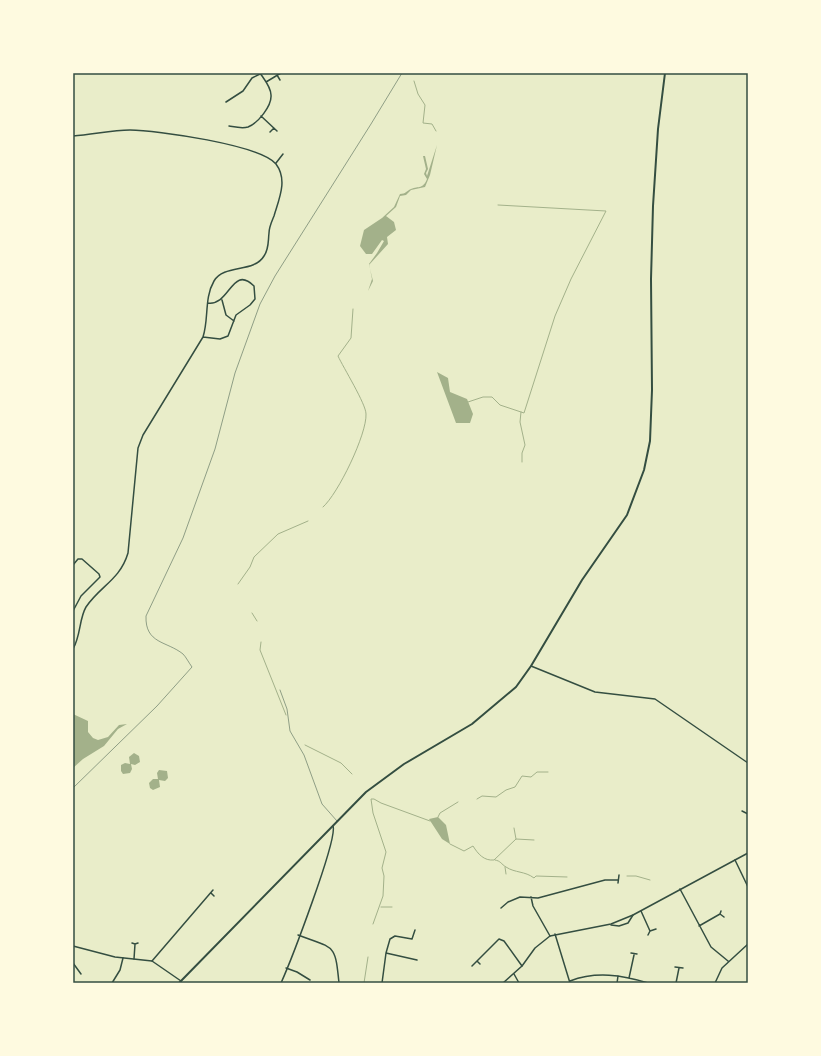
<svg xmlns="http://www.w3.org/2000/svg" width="821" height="1056" viewBox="0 0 821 1056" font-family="Rubik,sans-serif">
<rect width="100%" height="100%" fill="#e9edc9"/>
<path fill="#a3b18a" d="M 437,145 L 430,175 L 425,187 L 411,190 L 406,195 L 400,196 L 396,207 L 386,216 L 394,222 L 396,230 L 387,237 L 388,244 L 369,265 L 373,281 L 368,291 L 372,279 L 369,264 L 377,253 L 384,241 L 382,240 L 372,254 L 366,254 L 360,246 L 364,230 L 382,218 L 394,207 L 400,194 C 406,194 406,191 411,189 C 419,186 423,189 427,179 L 424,174 L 426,169 L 423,156 L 425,156 L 428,169 L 426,173 L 427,176 Z
M 437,372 L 448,378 L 450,392 L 467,399 L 473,414 L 470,423 L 456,423 Z
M 73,714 L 88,721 L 88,732 L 93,738 L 98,740 L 108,737 L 119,725 L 127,724 L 118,729 L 104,746 L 83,759 L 73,768 Z
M 134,753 L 139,756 L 140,762 L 135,765 L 131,764 L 132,769 L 130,773 L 123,774 L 121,771 L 121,765 L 125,763 L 130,764 L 129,757 Z
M 159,770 L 167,771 L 168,778 L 165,781 L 159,780 L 160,787 L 153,790 L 150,788 L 149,783 L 153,779 L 158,779 L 157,773 Z
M 438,817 L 446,825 L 450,844 L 442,839 L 429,819 Z"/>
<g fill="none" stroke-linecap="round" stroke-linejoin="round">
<path stroke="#a3b18a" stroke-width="1" d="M 414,81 L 418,94 L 425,105 L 423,123 L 432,124 L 436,131
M 468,402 L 483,397 L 492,397 L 500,405 L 524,413 L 555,316 L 571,279 L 606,211 L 498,205
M 521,412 L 520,422 L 525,445 L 522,453 L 522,462
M 323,507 C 338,494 367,434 366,414 C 366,404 343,367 338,356 L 351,338 L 353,309
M 238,584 L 250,567 L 254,557 L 278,534 L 308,521
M 252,613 L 257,621
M 261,642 L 260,650 L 286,715
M 305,745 L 341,763 L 352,774
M 477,799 L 482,796 L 496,797 L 506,790 L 515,787 L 522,776 L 531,777 L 537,772 L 548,772
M 438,817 L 440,813 L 458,802
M 514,828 L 516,839
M 450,844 L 464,851 L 473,846 C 478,854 484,861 494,860 L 516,839 L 534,840
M 495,860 C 501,861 501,864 506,867 C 515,873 525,871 534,878 L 536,876 L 567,877
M 505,867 L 506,874
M 627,876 L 636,876 L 650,880
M 381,907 L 392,907
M 373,924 L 383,896 L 384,876 L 382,868 L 386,852 L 373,813 L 371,799 L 374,799 L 381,803 L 430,821
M 364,983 L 368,957"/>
<path stroke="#344e41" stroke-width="0.5" d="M 73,788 L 157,706 L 192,667 C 189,663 186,657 183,654 C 167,641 145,644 146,616 L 183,538 L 215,449 L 235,373 L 260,304 L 275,276 L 371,124 L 402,73"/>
<path stroke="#344e41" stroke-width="0.5" d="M 280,690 L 287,709 L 290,731 L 304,755 L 322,804 L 337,821"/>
<path stroke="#344e41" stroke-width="1.5" d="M 277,75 L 280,80
M 266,82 L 281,73
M 226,102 L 243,91 L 252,78 L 260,74
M 261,116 L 277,131
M 229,126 C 235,127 242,129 248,127 C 258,123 272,106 271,95 C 271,87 264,79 260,73
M 270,132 L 274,128
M 73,136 C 92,135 111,130 130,130 C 156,130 261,145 276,164 C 288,180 279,199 274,216 C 272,221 269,227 269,233 C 268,242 269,249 264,256 C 254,273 224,264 214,281 C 204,298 209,319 203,337 L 143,435 L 138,448 L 128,553 C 120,580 100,586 86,607 C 79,619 81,635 73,649
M 276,163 L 283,154
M 222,300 L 226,315 L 234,321
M 203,337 L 220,339 L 228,336 L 236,315 L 250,305 L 255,299 L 254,286 C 232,264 230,306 208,303
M 73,565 L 78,559 L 82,559 L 99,574 L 100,577 L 81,596 L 73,611
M 742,811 L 748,814
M 735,860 L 748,887
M 618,883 L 619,875
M 680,889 L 711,947 L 728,961
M 211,893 L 214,896
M 531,897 L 533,906 L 550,936
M 501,908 L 508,902 L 520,897 L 538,898 L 605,880 L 618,880
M 641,911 L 650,931
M 721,911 L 720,914 L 724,917
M 611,925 L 619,926 L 628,923 L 633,915
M 699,926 L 720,914
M 555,934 L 570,983
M 298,935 C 335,949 335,943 339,983
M 648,935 L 650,931 L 656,929
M 132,943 L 135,944 L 138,943
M 386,953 L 417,960
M 631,953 L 637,954
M 134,959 L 135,944
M 152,961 L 213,890
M 477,961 L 480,964
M 73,963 L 81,974
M 472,966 L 499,939 L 504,941 L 522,966
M 675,967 L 683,968
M 286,968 L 297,972 L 310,980
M 514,974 L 519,983
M 629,978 L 634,955
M 570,981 C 596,971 622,975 648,983
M 112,983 L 120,970 L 123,958
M 382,983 L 386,953 L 390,939 L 395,936 L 412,939 L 415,930
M 617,983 L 618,976
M 676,983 L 679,968
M 715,983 L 722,968 L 748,944"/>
<path stroke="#344e41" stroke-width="1.5" d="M 531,666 L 595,692 L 655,699 L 748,763
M 73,946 L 115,957 L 152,961 L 181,981
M 281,983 C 290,963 338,839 333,826
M 503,983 L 522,966 L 535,948 L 550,936 L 611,924 L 633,915 L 748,853"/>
<path stroke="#344e41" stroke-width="2" d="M 179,983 L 366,792 L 404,764 L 472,724 L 516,687 L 531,666 L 582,580 L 627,515 L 644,470 L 650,441 L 652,390 L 651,279 L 653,206 L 658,129 L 665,73"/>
</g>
<rect width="821" height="1056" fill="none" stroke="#fefae0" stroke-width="148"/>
<rect x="74" y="74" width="673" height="908" fill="none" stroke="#344e41" stroke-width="1.5"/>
</svg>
